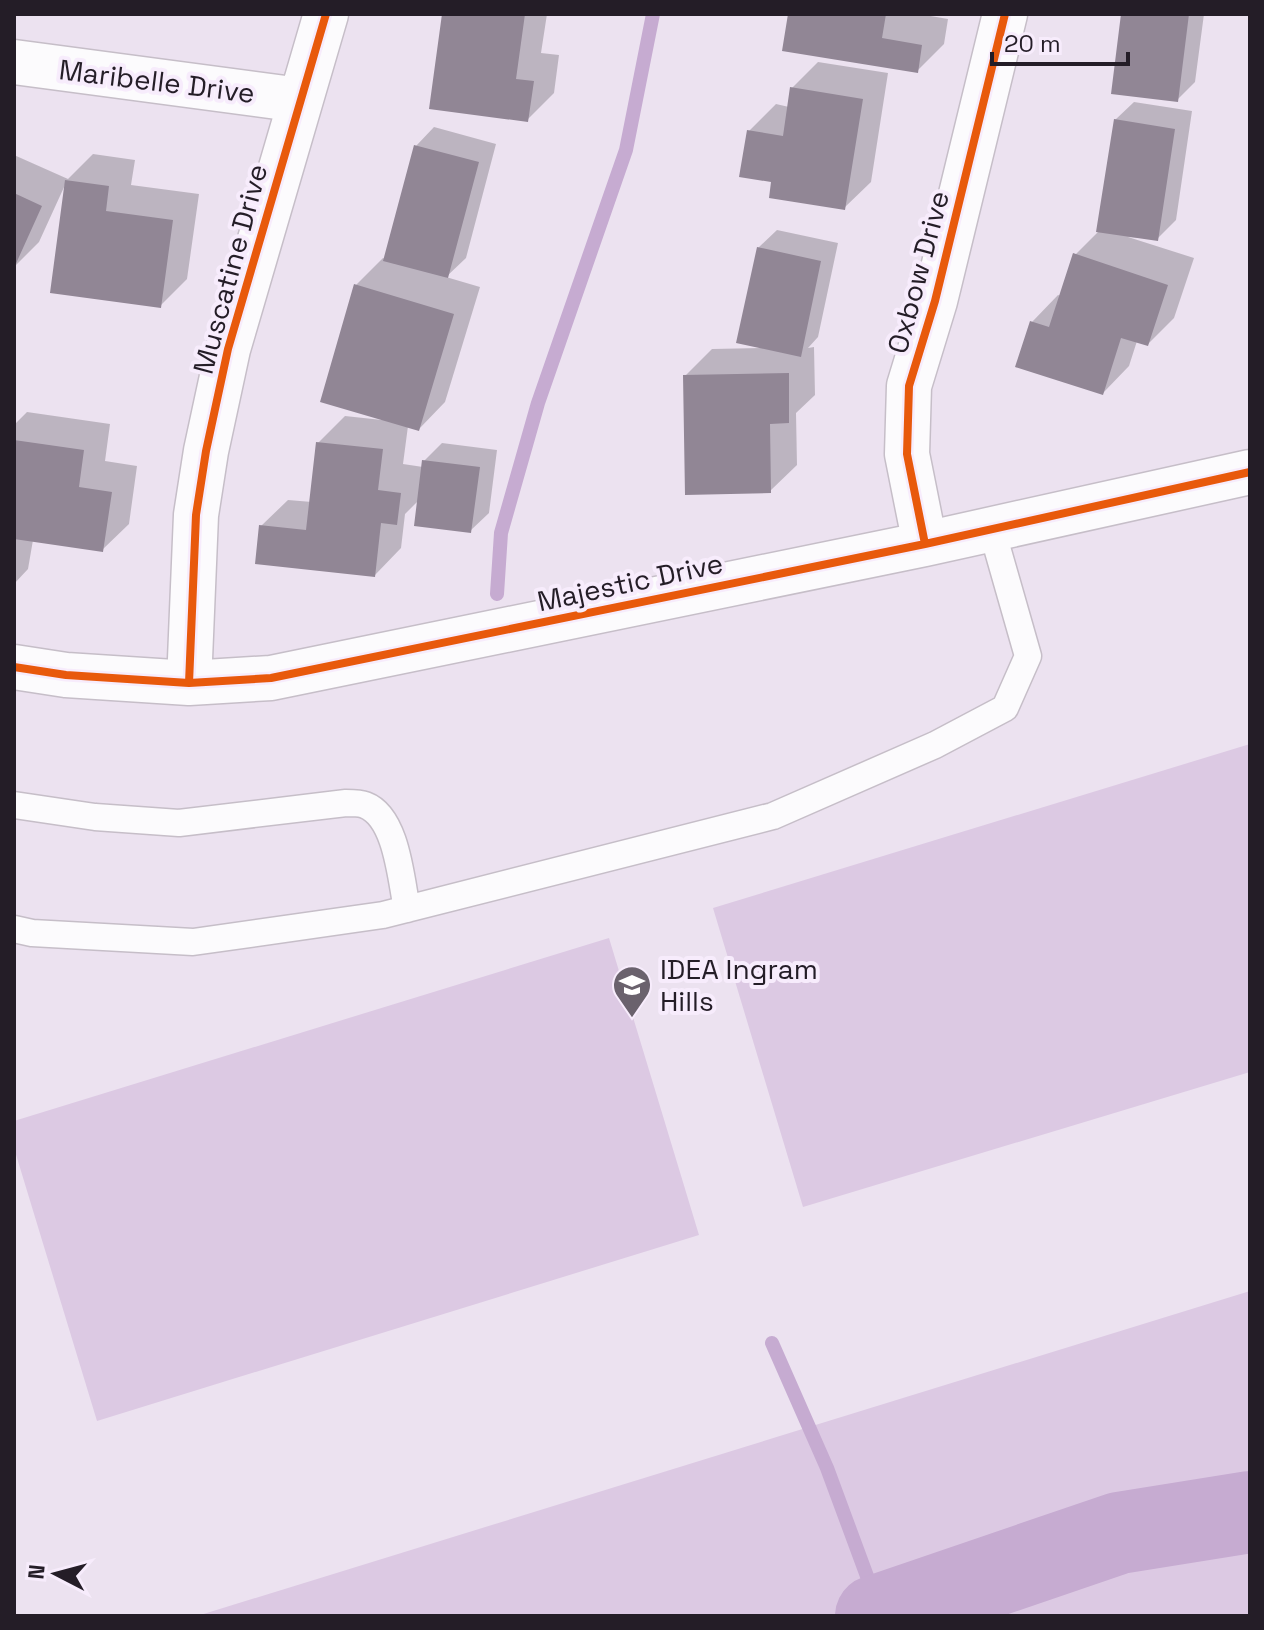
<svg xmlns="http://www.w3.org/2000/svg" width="1264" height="1630" viewBox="0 0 1264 1630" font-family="'Space Grotesk',sans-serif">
<rect width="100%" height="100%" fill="#ece2f0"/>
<path fill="#dcc9e3" d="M 1250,744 L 1250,1072 L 803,1207 L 713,908 Z
M 609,938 L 699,1235 L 97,1421 L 14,1148 L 14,1121 Z
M 1250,1291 L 1250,1616 L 197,1616 Z"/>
<path fill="#0003" d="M 444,14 L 547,14 L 541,53 L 559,55 L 554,93 L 527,120 Z
M 790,14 L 919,14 L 948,19 L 944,44 L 917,71 Z
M 1123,14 L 1204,14 L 1195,82 L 1177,100 Z
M 818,62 L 888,73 L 871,182 L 844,208 L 773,181 L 749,131 L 776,104 L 789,107 L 792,88 Z
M 1134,102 L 1192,111 L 1176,220 L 1157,239 L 1128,237 L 1194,258 L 1174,318 L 1148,344 L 1137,341 L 1129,366 L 1103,393 L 1032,322 L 1058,295 L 1061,296 L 1075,255 L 1099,231 L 1115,120 Z
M 434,127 L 496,144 L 466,258 L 446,277 L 480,287 L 445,402 L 419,429 L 408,426 L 403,464 L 423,467 L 424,461 L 442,443 L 497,450 L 489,513 L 470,531 L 419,500 L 405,514 L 401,548 L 375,575 L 261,526 L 288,500 L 312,502 L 318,443 L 345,416 L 382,420 L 356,285 L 383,258 L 385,259 L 416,146 Z
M 93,154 L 135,160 L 131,185 L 199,194 L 187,279 L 160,306 L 65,185 L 39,242 L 14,267 L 14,155 L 68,179 Z
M 777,230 L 838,243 L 818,337 L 808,348 L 814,347 L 815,395 L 796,413 L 797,465 L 770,491 L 685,376 L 712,349 L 761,348 L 758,248 Z
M 27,412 L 110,424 L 105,461 L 137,466 L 129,524 L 102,550 L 33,540 L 28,569 L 14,584 L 14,425 Z"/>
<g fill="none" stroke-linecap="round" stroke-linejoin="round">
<path stroke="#c6abd1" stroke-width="14" d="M 497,594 L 501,533 L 538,403 L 626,150 L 653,14
M 772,1343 L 827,1468 L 881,1614"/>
<path stroke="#c6abd1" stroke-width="82" d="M 876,1616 L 1119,1533 L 1250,1512"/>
</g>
<path fill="#918695" d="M 442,14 L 525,14 L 516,79 L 534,81 L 528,122 L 429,109 Z
M 788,14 L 886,14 L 882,38 L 922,45 L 918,73 L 782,51 Z
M 1121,14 L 1189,14 L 1178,102 L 1111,94 Z
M 790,87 L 863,99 L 845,210 L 769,198 L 771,182 L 739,177 L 747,130 L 783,136 Z
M 1114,119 L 1175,129 L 1158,241 L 1096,232 Z
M 414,145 L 479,162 L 448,278 L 383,261 Z
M 65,180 L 109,186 L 106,211 L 173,220 L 161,308 L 50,293 Z
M 14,193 L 42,206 L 14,268 Z
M 757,247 L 821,261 L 801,357 L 736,343 Z
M 1073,253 L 1168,285 L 1148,346 L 1121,338 L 1103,395 L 1015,367 L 1030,321 L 1049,327 Z
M 354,284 L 454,314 L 419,431 L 320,402 Z
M 789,373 L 789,423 L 770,424 L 771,493 L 685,495 L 683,375 Z
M 14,440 L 84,450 L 79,487 L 112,492 L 103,552 L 14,539 Z
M 316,442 L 383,449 L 378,490 L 401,493 L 397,525 L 381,523 L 375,577 L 255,564 L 259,525 L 306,530 Z
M 422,460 L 480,467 L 471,533 L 414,526 Z"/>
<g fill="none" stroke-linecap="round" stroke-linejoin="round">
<g stroke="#c6bec8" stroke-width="29">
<path id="lane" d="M 14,805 L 95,817 L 179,823 L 346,803 C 351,803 360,803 365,805 C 397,817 401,880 407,909
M 14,929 L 32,933 L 193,942 L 383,915 L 773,816 L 935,745 L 1005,708 L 1028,656 L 992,530"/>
</g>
<g stroke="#c6bec8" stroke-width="47">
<path id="street" d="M 14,62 L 300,100
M 925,544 L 907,454 L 909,386 L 935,301 L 1005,14
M 14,667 L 66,675 L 189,683 L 271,678 L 925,544 L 1250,472
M 189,683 L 196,515 L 206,451 L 228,349 L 326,14"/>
</g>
<use href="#lane" stroke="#fcfbfd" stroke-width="26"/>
<use href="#street" stroke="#fcfbfd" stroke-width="44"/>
<g stroke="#f7ecfc" stroke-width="13">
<path id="cycleway" d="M 925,544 L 907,454 L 909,386 L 935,301 L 1005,14
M 14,667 L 66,675 L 189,683 L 271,678 L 925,544 L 1250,472
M 189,683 L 196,515 L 206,451 L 228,349 L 326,14"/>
</g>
<use href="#cycleway" stroke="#e8590c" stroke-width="8"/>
</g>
<defs>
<g id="school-pin" transform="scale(2)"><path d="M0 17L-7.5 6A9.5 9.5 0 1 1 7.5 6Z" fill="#6a626d" stroke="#f7ecfc"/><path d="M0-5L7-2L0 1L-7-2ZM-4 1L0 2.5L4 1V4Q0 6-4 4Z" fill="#fff"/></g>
</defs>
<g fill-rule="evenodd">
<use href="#school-pin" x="632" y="985"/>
</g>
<g text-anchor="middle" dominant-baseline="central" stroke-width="8" stroke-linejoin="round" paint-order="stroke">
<g font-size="28" fill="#241d27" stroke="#f7ecfc">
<text transform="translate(157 81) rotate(7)">Maribelle Drive</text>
<text transform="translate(230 269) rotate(-75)">Muscatine Drive</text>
<text transform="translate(918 272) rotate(-75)">Oxbow Drive</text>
<text transform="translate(630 582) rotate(-12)">Majestic Drive</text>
</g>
<g font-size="28" fill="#241d27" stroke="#f7ecfc" text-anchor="start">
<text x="660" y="969">IDEA Ingram<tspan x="660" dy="32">Hills</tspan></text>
</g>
</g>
<rect width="1264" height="1630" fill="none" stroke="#241d27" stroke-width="32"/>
<g transform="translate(56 1574) rotate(276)" stroke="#f7ecfc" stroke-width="6" paint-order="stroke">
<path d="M0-6L14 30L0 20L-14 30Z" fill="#241d27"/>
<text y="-12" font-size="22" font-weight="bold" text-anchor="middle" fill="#241d27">N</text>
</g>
<path d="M992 52v12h136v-12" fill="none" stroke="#241d27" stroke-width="4"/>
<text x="1004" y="52" font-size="24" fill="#241d27" stroke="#f7ecfc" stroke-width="6" paint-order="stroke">20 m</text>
</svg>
